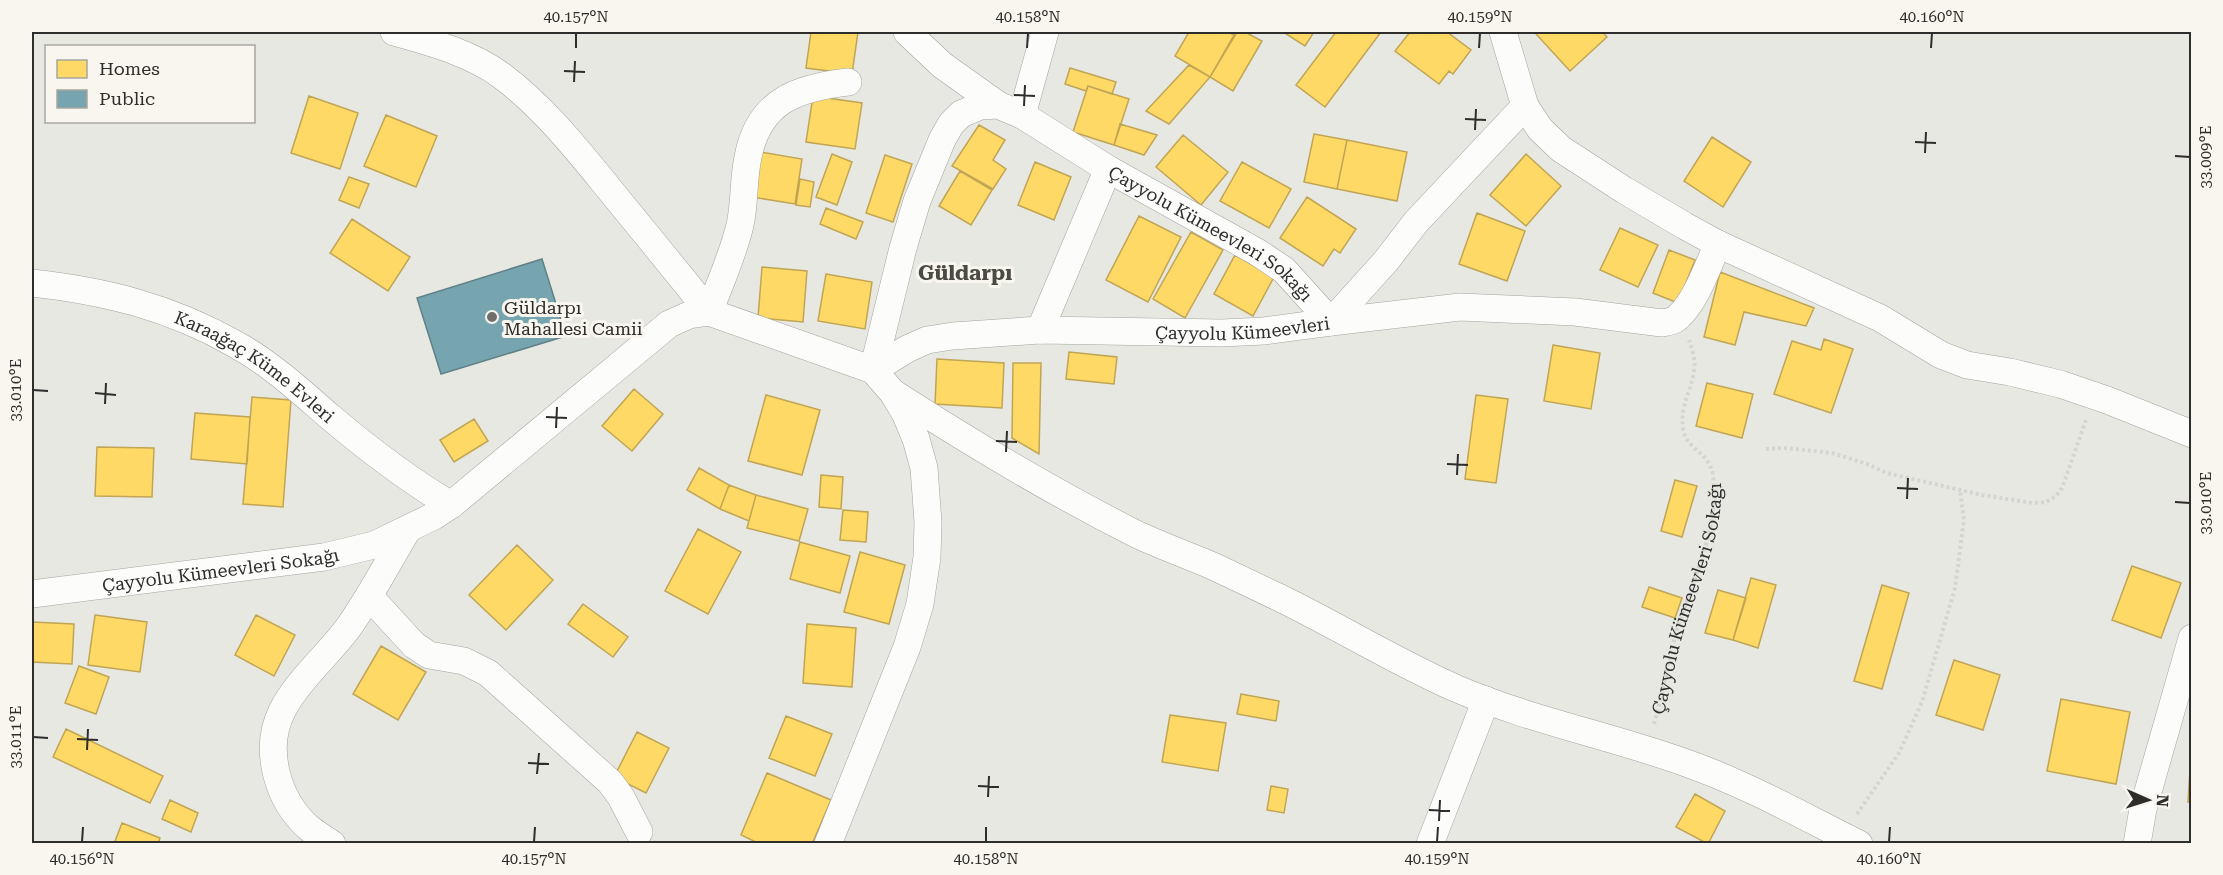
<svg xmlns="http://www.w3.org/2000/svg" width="2223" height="875" viewBox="0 0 2223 875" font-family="'Roboto Serif',serif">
<rect width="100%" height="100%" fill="#e8e8e3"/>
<path fill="#ffd966" stroke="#c0a554" stroke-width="1.5" d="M 811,32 L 858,32 L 852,74 L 806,68 Z
M 1189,32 L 1228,32 L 1234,35 L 1210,77 L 1175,56 Z
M 1237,32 L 1245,32 L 1262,41 L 1233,91 L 1210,77 Z
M 1283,32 L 1314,32 L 1305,46 Z
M 1336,32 L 1381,32 L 1325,107 L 1296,85 Z
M 1410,32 L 1447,32 L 1471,50 L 1453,74 L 1449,71 L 1439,84 L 1395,51 Z
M 1539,32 L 1602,32 L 1607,37 L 1570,71 L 1536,34 Z
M 1189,65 L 1210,77 L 1169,124 L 1146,111 Z
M 1070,68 L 1116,82 L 1112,94 L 1088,86 L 1086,91 L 1065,84 Z
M 1088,86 L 1129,99 L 1114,145 L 1073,132 Z
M 309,96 L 358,113 L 340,169 L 291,153 Z
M 813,96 L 862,103 L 855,149 L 806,142 Z
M 386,115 L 437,136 L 416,187 L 364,166 Z
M 1120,124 L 1157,135 L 1144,155 L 1114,145 Z
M 979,125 L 1005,140 L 993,160 L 1006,169 L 993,189 L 952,166 Z
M 1314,134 L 1347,140 L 1337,189 L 1304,182 Z
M 1183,135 L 1228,172 L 1201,205 L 1156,167 Z
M 1712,137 L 1751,162 L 1723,207 L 1684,181 Z
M 1347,140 L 1407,152 L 1397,201 L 1337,189 Z
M 760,152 L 802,159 L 795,204 L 752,197 Z
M 832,154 L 852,162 L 837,205 L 816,197 Z
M 1526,154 L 1561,186 L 1526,226 L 1490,195 Z
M 885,155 L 912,164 L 893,222 L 866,213 Z
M 1035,162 L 1071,177 L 1054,220 L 1018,205 Z
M 1242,162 L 1291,189 L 1269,228 L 1220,201 Z
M 960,171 L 992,190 L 971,225 L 939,206 Z
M 349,177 L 369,184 L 359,208 L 339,200 Z
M 800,179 L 814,182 L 810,207 L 796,205 Z
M 1307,197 L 1356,229 L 1340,253 L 1334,249 L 1323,266 L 1280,238 Z
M 826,208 L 863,222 L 856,239 L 820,224 Z
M 1477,213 L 1525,231 L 1507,281 L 1459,264 Z
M 1139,216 L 1181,237 L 1148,302 L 1106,280 Z
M 352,219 L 410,257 L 388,291 L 330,253 Z
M 1620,228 L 1658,245 L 1638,287 L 1600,270 Z
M 1191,232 L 1223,250 L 1185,318 L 1153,299 Z
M 1669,250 L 1695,260 L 1678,303 L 1653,293 Z
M 1235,255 L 1274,277 L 1253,316 L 1214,294 Z
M 762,267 L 807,271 L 803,322 L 758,318 Z
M 1720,272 L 1814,308 L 1806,326 L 1744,312 L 1735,345 L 1704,337 Z
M 826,274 L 872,282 L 865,329 L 818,321 Z
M 1824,339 L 1853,349 L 1831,413 L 1774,394 L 1792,341 L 1821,350 Z
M 1553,345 L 1600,353 L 1591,409 L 1544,401 Z
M 1069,352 L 1117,357 L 1114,384 L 1066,379 Z
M 937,359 L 1004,363 L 1002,408 L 935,404 Z
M 1013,363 L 1041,363 L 1039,454 L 1012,438 Z
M 1707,383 L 1753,394 L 1742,438 L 1696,426 Z
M 634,389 L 663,414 L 632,451 L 602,426 Z
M 766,395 L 820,410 L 802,475 L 748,461 Z
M 1476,395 L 1508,399 L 1496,483 L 1465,479 Z
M 252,397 L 291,400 L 283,507 L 243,504 Z
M 195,413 L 250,417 L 247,464 L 191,459 Z
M 474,419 L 488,441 L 454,462 L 440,440 Z
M 97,447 L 154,448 L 152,497 L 95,496 Z
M 699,468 L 729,485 L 720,509 L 687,490 Z
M 821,475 L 843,477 L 841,509 L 819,507 Z
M 1675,480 L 1697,486 L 1682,537 L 1661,531 Z
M 729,485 L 756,495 L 749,521 L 720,509 Z
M 756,495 L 808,509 L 799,541 L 747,528 Z
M 843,510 L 868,512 L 866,542 L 840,540 Z
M 698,529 L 741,552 L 708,614 L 665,591 Z
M 800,542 L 850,556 L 840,593 L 790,579 Z
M 517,545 L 553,580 L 506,630 L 469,595 Z
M 860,552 L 905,565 L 889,624 L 844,612 Z
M 2132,566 L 2181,583 L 2161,638 L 2112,620 Z
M 1751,578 L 1776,585 L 1758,648 L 1733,640 Z
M 1882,585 L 1909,593 L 1882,689 L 1854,681 Z
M 1649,587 L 1682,598 L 1675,618 L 1642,607 Z
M 1718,590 L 1746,598 L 1733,640 L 1705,633 Z
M 583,604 L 628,637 L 613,657 L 568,624 Z
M 95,615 L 147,622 L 140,672 L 88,665 Z
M 256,615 L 295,635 L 274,676 L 235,655 Z
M 32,622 L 74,624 L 72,664 L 32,662 Z
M 807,624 L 856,628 L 852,687 L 803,683 Z
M 381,646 L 426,672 L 398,720 L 353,694 Z
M 1954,660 L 2000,675 L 1983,730 L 1936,715 Z
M 79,666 L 109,677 L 96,714 L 65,703 Z
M 1241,694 L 1279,701 L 1276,721 L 1237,714 Z
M 2061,699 L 2130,712 L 2116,784 L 2047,771 Z
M 1170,715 L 1226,723 L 1218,771 L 1162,762 Z
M 786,716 L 832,734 L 815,776 L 769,758 Z
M 66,729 L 163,776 L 150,803 L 53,757 Z
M 637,732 L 669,748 L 646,793 L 614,777 Z
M 2191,754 L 2192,754 L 2192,803 L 2188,802 Z
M 767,773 L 831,800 L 812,844 L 760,844 L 741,835 Z
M 1271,786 L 1288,789 L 1284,813 L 1267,810 Z
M 1695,794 L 1725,811 L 1708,844 L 1676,827 Z
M 170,800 L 198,813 L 191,832 L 162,819 Z
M 122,823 L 160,838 L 158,844 L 114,844 Z"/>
<path fill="#76a5af" stroke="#608187" stroke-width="1.5" d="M 542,259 L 566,336 L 441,374 L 417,298 Z"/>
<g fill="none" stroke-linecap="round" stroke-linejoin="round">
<g stroke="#a3a39f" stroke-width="28">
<g id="minor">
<path d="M 394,32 C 430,42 471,53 502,76 C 542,106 575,147 606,185 C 640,227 675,269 709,312 C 720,283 733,255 740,225 C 745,203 743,180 748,157 C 759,101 796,88 848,82"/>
<path d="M 907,32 L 942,65 L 998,105"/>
<path d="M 1503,32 L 1525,106 L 1540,129 L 1561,149 L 1624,190 L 1685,226 L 1718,244 L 1880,318 L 1941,355 L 1967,365 L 2010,372 L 2060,384 L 2107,400 L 2192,434"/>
<path d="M 1022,115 L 1045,32"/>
<path id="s2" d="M 32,283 C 105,291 170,307 235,344 C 270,363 300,391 329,416 C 368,449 407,479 451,505"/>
<path d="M 1040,330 L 1108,169"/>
<path id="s3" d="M 873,370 L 903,248 L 917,201 L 942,140 L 951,124 L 961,114 L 980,106 L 998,105 L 1022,115 L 1108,169 L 1257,252 L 1284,270 L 1331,322 L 1460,307 L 1575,312 L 1662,323 C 1668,322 1675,321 1679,316 C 1696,301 1708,265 1718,244"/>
<path id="s4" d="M 873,370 L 907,349 L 927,340 L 953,336 L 1040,330 L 1222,333 L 1264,331 L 1331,322 L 1386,261 L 1416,222 L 1525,106"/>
<path d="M 895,394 C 974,445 1053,492 1136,534 C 1162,546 1189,556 1215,567 C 1236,577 1257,587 1278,597 C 1338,626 1394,661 1455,688 C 1532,721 1612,736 1689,764 C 1748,785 1803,816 1859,844"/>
<path id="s5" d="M 32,594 L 324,557 L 374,545 L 434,516 L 451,505 L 669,324 L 689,315 L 709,312 L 873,370 L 893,393 L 906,415 L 916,439 L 924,468 L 928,522 L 927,557 L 920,604 L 907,647 L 828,844"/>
<path d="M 369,596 L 414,645 L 429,655 L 464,661 L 488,673 L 610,782 L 621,797 L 639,832"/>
<path d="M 332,844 C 324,838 316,834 309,828 C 277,800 263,749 282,711 C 297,681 328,655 348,628 C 370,597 388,562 408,529"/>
<path d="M 1430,844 L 1486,700"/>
<path d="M 2137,844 L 2143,809 L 2192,638"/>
</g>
</g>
<g stroke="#d4d4d3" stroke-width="4" stroke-dasharray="3 3" stroke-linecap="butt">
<path d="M 1766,449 L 1785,448 L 1832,453 L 1867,464 L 1887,473 L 1917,480 L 1982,495 L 2033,503 L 2046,502 L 2056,496 L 2062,488 L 2086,420"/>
<path id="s1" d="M 1654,724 C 1662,697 1666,670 1673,644 C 1686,592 1721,531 1713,476 C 1710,451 1685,450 1683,428 C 1680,405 1691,392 1694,371 C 1696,360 1692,349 1689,340"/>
<path d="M 1857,814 L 1899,753 L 1922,702 L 1955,588 L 1964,520 L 1960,490"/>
</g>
<use href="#minor" stroke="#fcfcfb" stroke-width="27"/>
</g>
<path fill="none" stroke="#2e2d2b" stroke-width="2" d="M 576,48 L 576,33M 1027,48 L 1028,33M 1479,48 L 1480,33M 1931,48 L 1932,33M 564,71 L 585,72M 574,82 L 575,61M 1014,95 L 1035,96M 1024,106 L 1025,85M 1465,119 L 1486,120M 1475,130 L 1476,109M 1915,142 L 1936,143M 1925,153 L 1926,132M 2175,156 L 2190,157M 33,390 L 48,391M 95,393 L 116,395M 105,404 L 106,383M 546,417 L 567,418M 556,428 L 557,407M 996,441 L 1017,442M 1006,452 L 1007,431M 1447,464 L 1468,465M 1457,475 L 1458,454M 1897,488 L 1918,489M 1907,499 L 1908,478M 2175,502 L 2190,503M 33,737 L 48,738M 77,739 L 98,740M 87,750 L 88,729M 528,763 L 549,764M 537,774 L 539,753M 978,786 L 999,787M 988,797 L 989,776M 1429,810 L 1450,811M 1439,821 L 1440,800M 82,842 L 83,827M 534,842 L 535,827M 986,842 L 986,827M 1437,842 L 1438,827M 1889,842 L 1890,827"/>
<circle fill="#6f6e6b" stroke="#f8f6ee" stroke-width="2" cx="492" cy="317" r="6"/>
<g text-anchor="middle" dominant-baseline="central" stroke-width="6" stroke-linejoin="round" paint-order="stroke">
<g font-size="18" fill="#2e2d2b" stroke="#f8f6ee">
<text stroke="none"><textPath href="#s3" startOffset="561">Çayyolu Kümeevleri Sokağı</textPath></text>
<text stroke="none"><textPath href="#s4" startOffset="378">Çayyolu Kümeevleri</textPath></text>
<text stroke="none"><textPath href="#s2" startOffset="242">Karaağaç Küme Evleri</textPath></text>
<text stroke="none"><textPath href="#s5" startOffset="190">Çayyolu Kümeevleri Sokağı</textPath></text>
<text stroke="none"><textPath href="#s1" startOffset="130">Çayyolu Kümeevleri Sokağı</textPath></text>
</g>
<g font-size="18" fill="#2e2d2b" stroke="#f8f6ee" text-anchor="start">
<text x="504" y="307">Güldarpı<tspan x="504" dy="21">Mahallesi Camii</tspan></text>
</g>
<g font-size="21" font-weight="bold" fill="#4b4a44" stroke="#f8f6ee">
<text x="965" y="273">Güldarpı</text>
</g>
</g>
<rect width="2223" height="875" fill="none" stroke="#f8f6ee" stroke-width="66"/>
<rect x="45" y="45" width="210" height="78" fill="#f8f6ee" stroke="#a7a6a0" stroke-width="1.5"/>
<rect x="57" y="60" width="30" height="18" fill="#ffd966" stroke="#a7a6a0" stroke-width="1.5"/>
<text x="99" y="75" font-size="18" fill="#2e2d2b">Homes</text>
<rect x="57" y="90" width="30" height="18" fill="#76a5af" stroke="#a7a6a0" stroke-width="1.5"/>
<text x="99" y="105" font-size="18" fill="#2e2d2b">Public</text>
<g transform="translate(2148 800) rotate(93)" stroke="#f8f6ee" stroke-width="4.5" paint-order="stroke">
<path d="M0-4.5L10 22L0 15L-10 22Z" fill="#2e2d2b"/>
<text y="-9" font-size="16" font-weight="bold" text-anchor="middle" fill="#2e2d2b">N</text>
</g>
<rect x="33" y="33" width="2157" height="809" fill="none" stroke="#2e2d2b" stroke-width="2"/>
<g font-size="15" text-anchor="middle" fill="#2e2d2b">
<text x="576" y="22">40.157°N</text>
<text x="1028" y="22">40.158°N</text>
<text x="1480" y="22">40.159°N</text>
<text x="1932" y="22">40.160°N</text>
<text transform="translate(2206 157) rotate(-90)" y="5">33.009°E</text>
<text transform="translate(16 390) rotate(-90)" y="5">33.010°E</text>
<text transform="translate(2206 503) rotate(-90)" y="5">33.010°E</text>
<text transform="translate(16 737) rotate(-90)" y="5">33.011°E</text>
<text x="82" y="864">40.156°N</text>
<text x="534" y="864">40.157°N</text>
<text x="986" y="864">40.158°N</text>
<text x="1437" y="864">40.159°N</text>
<text x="1889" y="864">40.160°N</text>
</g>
</svg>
